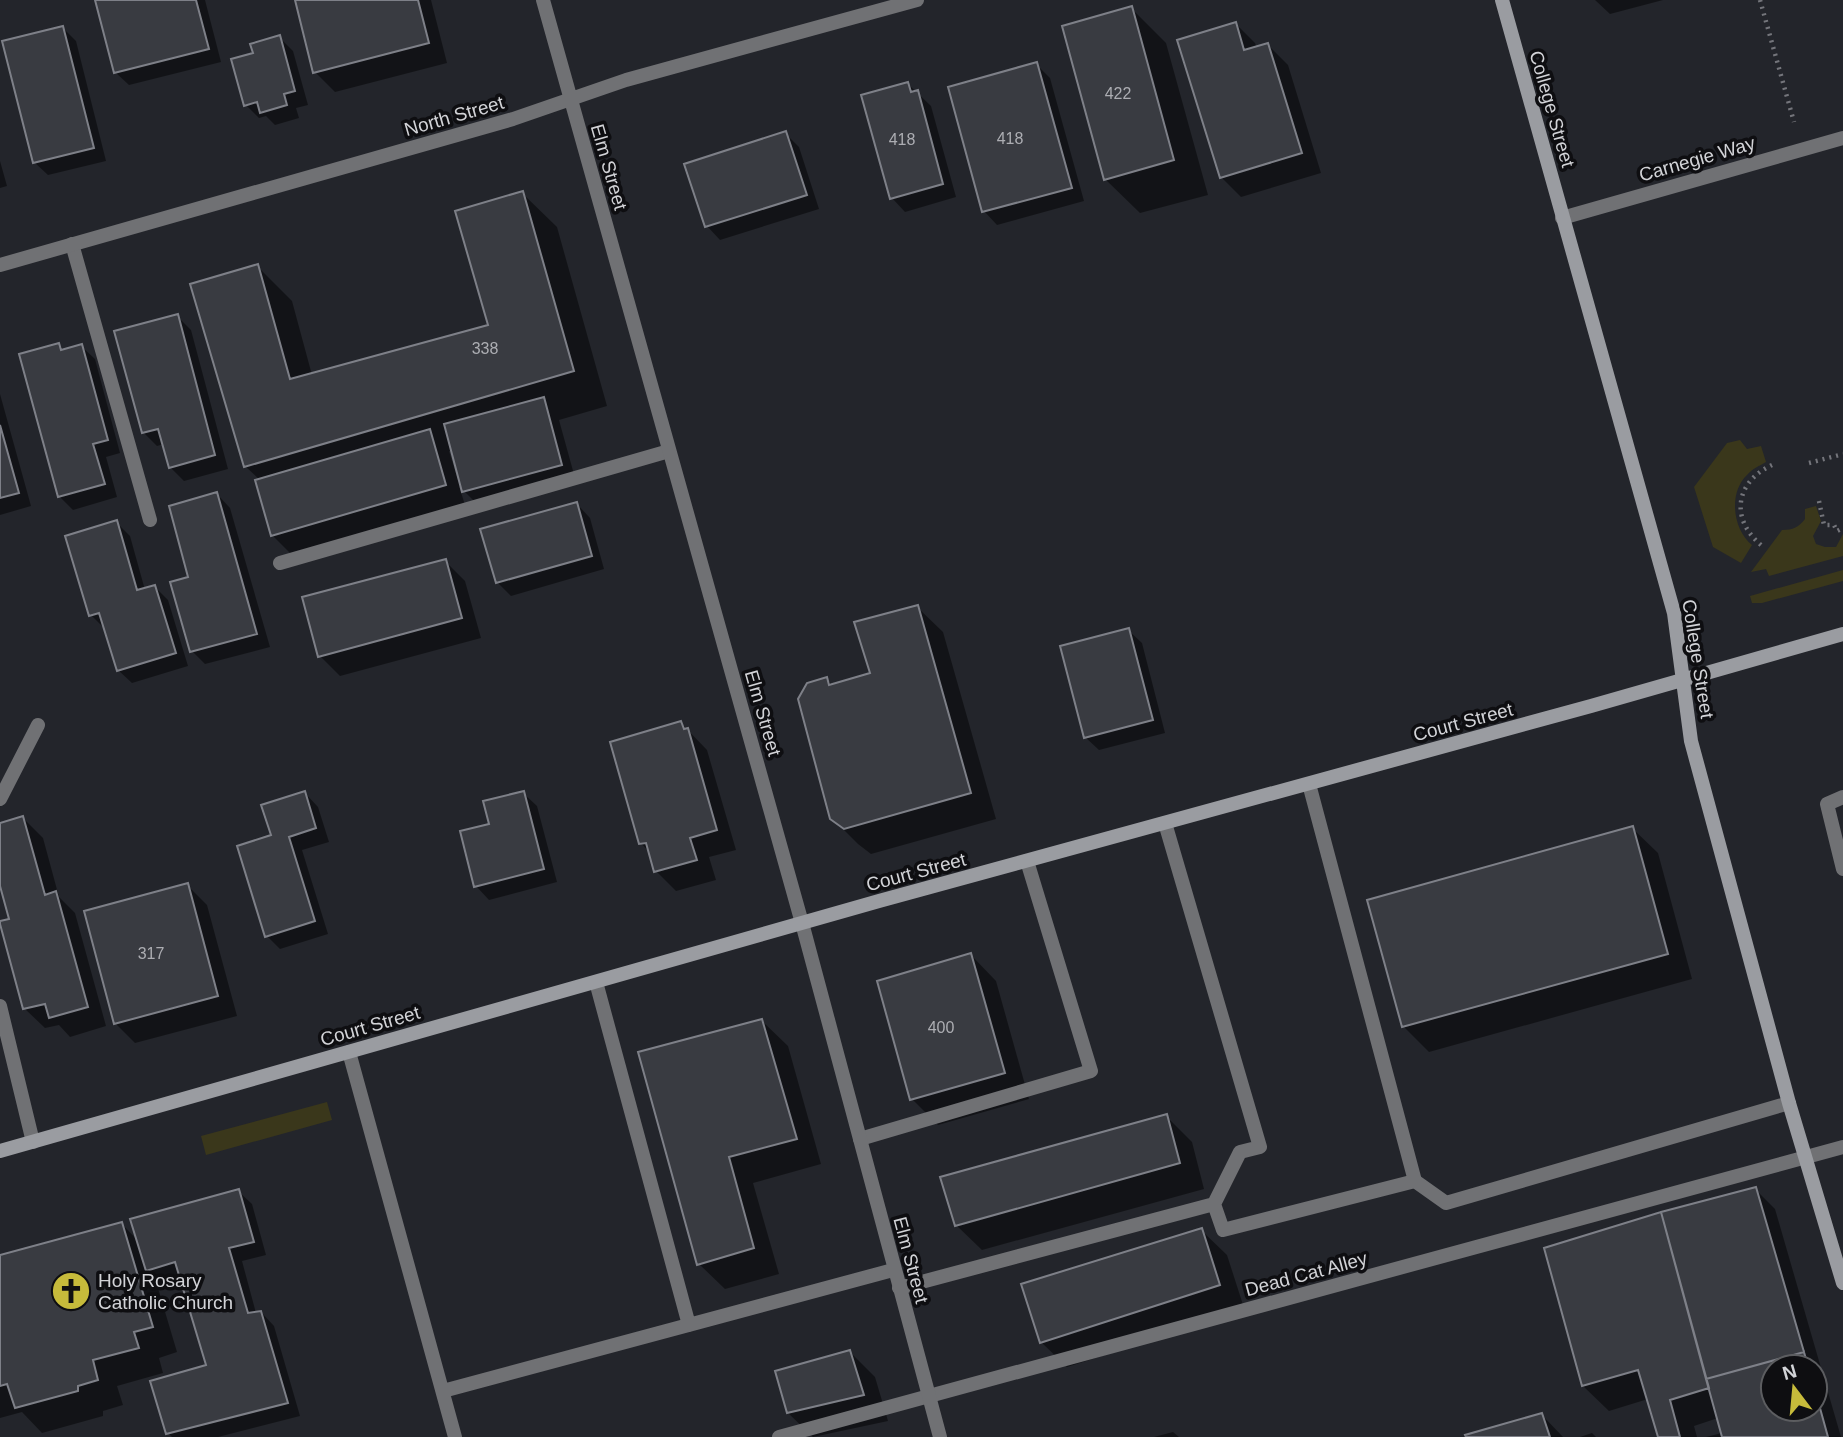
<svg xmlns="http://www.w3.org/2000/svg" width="1843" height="1437" viewBox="0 0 1843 1437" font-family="Arial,sans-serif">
<rect width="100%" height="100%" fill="#23252b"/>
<path fill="#3a371b" d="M 1740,440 L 1747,449 L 1761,446 L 1766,462 C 1759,466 1752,469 1747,475 C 1728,493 1733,530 1752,545 L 1741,563 L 1713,547 L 1694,487 L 1727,443 Z
M 1816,506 L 1821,521 L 1813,536 L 1816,544 L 1825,547 L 1836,547 L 1843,534 L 1843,556 L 1769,576 L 1766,569 L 1751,572 L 1782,530 C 1793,530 1799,527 1805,519 L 1805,509 Z
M 1843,570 L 1843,581 L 1762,603 L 1752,603 L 1750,596 Z
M 327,1102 L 332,1120 L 206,1155 L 201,1136 Z"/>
<path fill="#0007" fill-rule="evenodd" d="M 97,0 L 205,0 L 221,62 L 129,85 L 115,72 Z
M 298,0 L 431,0 L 447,63 L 335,92 L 315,72 Z
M 1595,0 L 1663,0 L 1610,14 Z
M 1131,8 L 1166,43 L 1208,195 L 1140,213 L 1105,179 Z
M 1236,24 L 1255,43 L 1257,48 L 1268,45 L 1288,65 L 1321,173 L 1241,197 L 1221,177 Z
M 63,28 L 76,41 L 106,161 L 48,175 L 34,162 Z
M 279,37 L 293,51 L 308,105 L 296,108 L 299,118 L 275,125 L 266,116 L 259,118 L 246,105 L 255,54 Z
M 1036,64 L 1050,78 L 1084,201 L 997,225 L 984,211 Z
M 908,84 L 931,106 L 956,197 L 905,212 L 892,198 Z
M 785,133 L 799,147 L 819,209 L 720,240 L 707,226 L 687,165 Z
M 0,161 L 7,186 L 0,188 Z
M 522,193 L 557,227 L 607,406 L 559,420 L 575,478 L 477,504 L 459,486 L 465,505 L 292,555 L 272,535 L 260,480 L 245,466 L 257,266 L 292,301 L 312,375 L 490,327 ZM 453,450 L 461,480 L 458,480 L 449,451 Z
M 177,316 L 191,330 L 228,469 L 184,481 L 170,467 L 164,444 L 157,446 L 143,432 Z
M 59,345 L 65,351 L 81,346 L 95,359 L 120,453 L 106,457 L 117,497 L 73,510 L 60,497 L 21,355 Z
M 0,394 L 31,506 L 0,515 Z
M 217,494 L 230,508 L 270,647 L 205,664 L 192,651 Z
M 577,504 L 590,518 L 604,569 L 511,596 L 497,582 Z
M 116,522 L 130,536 L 145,590 L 155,587 L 168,600 L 188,666 L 132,683 L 118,670 L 104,628 L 91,615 Z
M 445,561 L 465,581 L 481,638 L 340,676 L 320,656 Z
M 917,607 L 943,632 L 996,819 L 871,854 L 858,844 L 832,818 L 826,679 L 833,685 L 872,675 Z
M 1128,630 L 1142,643 L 1165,733 L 1099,750 L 1085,737 Z
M 681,723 L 707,750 L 736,850 L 709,857 L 716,880 L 676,891 L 656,871 L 650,853 L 641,843 Z
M 305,793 L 318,807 L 329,842 L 302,850 L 328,934 L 280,949 L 267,936 L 273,836 Z
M 523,793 L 537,806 L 557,882 L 489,900 L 476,886 Z
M 23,818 L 43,838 L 59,897 L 75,913 L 106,1026 L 70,1037 L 59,1025 L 45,1028 L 25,1009 L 11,920 L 0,880 L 0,825 Z
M 1632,828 L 1658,853 L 1692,979 L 1429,1052 L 1403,1026 Z
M 187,885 L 207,905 L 237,1016 L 135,1043 L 115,1023 Z
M 971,955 L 996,981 L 1029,1099 L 938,1125 L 912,1099 Z
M 762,1021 L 788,1046 L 821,1164 L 753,1183 L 779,1274 L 725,1289 L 699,1264 Z
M 1166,1116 L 1192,1142 L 1204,1189 L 982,1250 L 956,1225 Z
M 1755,1189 L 1775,1209 L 1841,1437 L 1706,1437 L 1722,1433 L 1718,1418 L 1694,1426 L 1697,1437 L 1659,1437 L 1648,1399 L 1609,1411 L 1583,1386 ZM 1773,1367 L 1815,1367 L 1815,1409 L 1773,1409 Z
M 238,1191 L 252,1204 L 266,1255 L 242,1261 L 256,1313 L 261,1312 L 274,1326 L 300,1416 L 218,1437 L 172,1437 L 168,1433 L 208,1366 L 182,1277 L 161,1283 L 155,1278 L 177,1352 L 159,1358 L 163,1373 L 117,1386 L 123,1405 L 103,1411 L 103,1416 L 42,1433 L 22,1412 L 0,1418 L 0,1257 L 122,1224 L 139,1242 Z
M 1201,1230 L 1227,1255 L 1245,1311 L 1067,1367 L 1041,1342 Z
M 850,1352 L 875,1377 L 888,1421 L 813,1437 L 788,1413 Z
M 1542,1415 L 1563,1437 L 1467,1437 Z
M 1173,1432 L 1179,1437 L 1154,1437 Z
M 1592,1433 L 1596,1437 L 1580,1437 Z"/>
<path fill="#393b41" stroke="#7e8088" stroke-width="2" d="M 95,0 L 196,0 L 209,49 L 114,73 Z
M 295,0 L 418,0 L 429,43 L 313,73 Z
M 1132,6 L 1174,160 L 1104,180 L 1062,26 Z
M 1236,22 L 1244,50 L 1268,43 L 1302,153 L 1220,178 L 1177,40 Z
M 63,26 L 94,148 L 33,163 L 2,41 Z
M 280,35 L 295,91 L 284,94 L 287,105 L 260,113 L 257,102 L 244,106 L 231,59 L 253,53 L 250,44 Z
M 1037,62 L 1072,188 L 982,212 L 948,87 Z
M 908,82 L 911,92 L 918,90 L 943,184 L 890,199 L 861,95 Z
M 786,131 L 807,195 L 705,227 L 684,164 Z
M 523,191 L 574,371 L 244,467 L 190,284 L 258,264 L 290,379 L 488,325 L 455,211 Z
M 178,314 L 215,455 L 169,468 L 158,429 L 142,433 L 114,331 Z
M 59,343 L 61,350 L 82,344 L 108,440 L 93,444 L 105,484 L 58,497 L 19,354 Z
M 544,397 L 562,465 L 462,492 L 444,424 Z
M 0,425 L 19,493 L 0,498 Z
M 430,429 L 446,485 L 271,536 L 255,480 Z
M 217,492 L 257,634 L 190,652 L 170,582 L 188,577 L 169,506 Z
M 577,502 L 592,556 L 496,583 L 480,529 Z
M 117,520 L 137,590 L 155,585 L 176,653 L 117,671 L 99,613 L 89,616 L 65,536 Z
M 446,559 L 462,618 L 318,657 L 302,597 Z
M 918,605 L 971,793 L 844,829 L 830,819 L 798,699 L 807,683 L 827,677 L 829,685 L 870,673 L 854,622 Z
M 1129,628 L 1153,720 L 1084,738 L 1060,646 Z
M 681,721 L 684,729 L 688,728 L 717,830 L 690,838 L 697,860 L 654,872 L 646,843 L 639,844 L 610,742 Z
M 305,791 L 316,828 L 289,837 L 315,921 L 265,937 L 237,846 L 271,835 L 261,805 Z
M 524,791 L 544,869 L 474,887 L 460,831 L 489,824 L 483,801 Z
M 23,816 L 45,895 L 56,891 L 88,1007 L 49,1018 L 45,1004 L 23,1009 L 0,924 L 0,921 L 9,919 L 0,886 L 0,823 Z
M 1633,826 L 1668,954 L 1402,1027 L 1367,900 Z
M 188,883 L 218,996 L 114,1024 L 84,911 Z
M 971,953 L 1005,1073 L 910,1100 L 877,981 Z
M 762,1019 L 797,1139 L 729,1157 L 754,1248 L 697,1265 L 638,1052 Z
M 1167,1114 L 1180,1163 L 955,1226 L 940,1177 Z
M 1756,1187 L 1804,1352 L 1706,1379 L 1661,1212 Z
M 239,1189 L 254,1242 L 229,1248 L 248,1313 L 261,1311 L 288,1403 L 166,1434 L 150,1381 L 206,1365 L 175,1262 L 146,1271 L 130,1219 Z
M 1661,1212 L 1709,1388 L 1670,1400 L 1680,1437 L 1658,1437 L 1638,1370 L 1582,1386 L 1544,1248 Z
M 122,1222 L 153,1327 L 134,1332 L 139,1348 L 93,1360 L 98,1380 L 78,1386 L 78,1391 L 15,1408 L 7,1384 L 0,1386 L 0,1255 Z
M 1202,1228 L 1220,1285 L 1040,1343 L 1021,1284 Z
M 850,1350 L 864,1395 L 787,1413 L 775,1371 Z
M 1804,1352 L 1808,1367 L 1773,1367 L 1773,1409 L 1815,1409 L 1815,1390 L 1828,1437 L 1722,1437 L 1706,1379 Z
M 1542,1413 L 1550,1437 L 1466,1437 L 1465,1435 Z"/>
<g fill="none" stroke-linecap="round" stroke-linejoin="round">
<path stroke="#74757b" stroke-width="4.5" stroke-dasharray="2 5" stroke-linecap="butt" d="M 1760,0 L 1794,122
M 1809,463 L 1843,454
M 1819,501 L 1824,525 L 1834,525 L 1837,531 L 1843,528
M 1761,545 C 1730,519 1735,482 1772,465"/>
<path stroke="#707174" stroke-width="14" d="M 72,244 L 150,520
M 280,563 L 669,451
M 1309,784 L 1415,1181 L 1446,1203 L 1789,1103
M 1843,797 L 1827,804 L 1843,869
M 0,799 L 38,725
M 1165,823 L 1260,1147 L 1240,1152 L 1214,1204 L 1223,1230 L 1415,1181
M 596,982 L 689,1325
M 0,1006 L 33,1142
M 349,1052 L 455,1437
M 860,1139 L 1091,1071 L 1027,861
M 899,1288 L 1214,1204
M 443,1391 L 893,1270
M 779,1437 L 1843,1147"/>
<path stroke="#707174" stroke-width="14" d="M 543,0 L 802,923 L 940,1437
M 1562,218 L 1843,138
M 0,265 L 513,119 L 626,80 L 917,0"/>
<path stroke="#9a9ca1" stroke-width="14" d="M 1502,0 L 1674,613 L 1691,741 L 1789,1103 L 1843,1283
M 0,1151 L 879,901 L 1591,706 L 1843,634"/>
</g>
<defs>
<g id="church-disc" transform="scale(2.0125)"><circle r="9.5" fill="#c7bb3b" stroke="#0e0e11"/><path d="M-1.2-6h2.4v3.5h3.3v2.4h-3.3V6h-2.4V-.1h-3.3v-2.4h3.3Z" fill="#111"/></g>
</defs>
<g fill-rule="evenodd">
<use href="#church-disc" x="71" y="1291"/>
</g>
<g text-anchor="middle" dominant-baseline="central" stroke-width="7" stroke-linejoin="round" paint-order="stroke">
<g font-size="16" fill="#acadb2">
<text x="1118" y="93">422</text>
<text x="1010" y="138">418</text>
<text x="902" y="139">418</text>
<text x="485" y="348">338</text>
<text x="151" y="953">317</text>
<text x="941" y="1027">400</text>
</g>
<g font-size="19" fill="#d2d3d7" stroke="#0e0e11">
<text transform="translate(1552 109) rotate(74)">College Street</text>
<text transform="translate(454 116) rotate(-16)">North Street</text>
<text transform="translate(1697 159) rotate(-16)">Carnegie Way</text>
<text transform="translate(609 167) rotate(74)">Elm Street</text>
<text transform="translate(1698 659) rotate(81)">College Street</text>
<text transform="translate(763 713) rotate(74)">Elm Street</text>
<text transform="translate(1463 722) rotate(-15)">Court Street</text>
<text transform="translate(916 872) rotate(-15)">Court Street</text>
<text transform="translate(370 1026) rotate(-16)">Court Street</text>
<text transform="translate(911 1260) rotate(75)">Elm Street</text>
<text transform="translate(1306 1274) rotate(-15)">Dead Cat Alley</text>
</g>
<g font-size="19" fill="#d2d3d7" stroke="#0e0e11" text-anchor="start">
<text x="98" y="1280">Holy Rosary<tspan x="98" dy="22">Catholic Church</tspan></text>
</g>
</g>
<g transform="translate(1794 1388) rotate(344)"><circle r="33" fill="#0e0e11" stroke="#5c5d60" stroke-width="2"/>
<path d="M0-5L12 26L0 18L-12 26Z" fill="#c7bb3b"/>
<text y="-10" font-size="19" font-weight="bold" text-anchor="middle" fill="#d2d3d7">N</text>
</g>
</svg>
